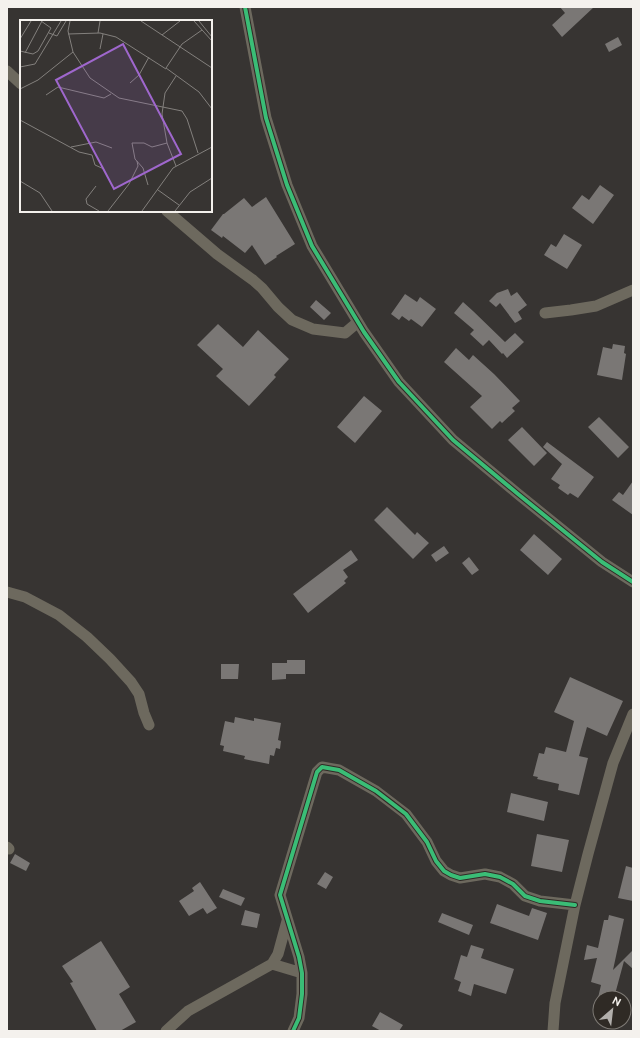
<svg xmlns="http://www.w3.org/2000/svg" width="640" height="1038" viewBox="0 0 640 1038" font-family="Ubuntu,sans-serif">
<rect width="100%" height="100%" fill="#373432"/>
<path fill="#7a7775" d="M 560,7 L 594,7 L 562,37 L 552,25 L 565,13 Z
M 618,37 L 622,45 L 609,52 L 605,44 Z
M 600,185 L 614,195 L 593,224 L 572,208 L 582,195 L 589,200 Z
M 266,197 L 295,244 L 276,256 L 277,257 L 265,265 L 252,245 L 245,253 L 223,236 L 222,238 L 211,230 L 223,214 L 224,214 L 244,198 L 252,207 Z
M 564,234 L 582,245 L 567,269 L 544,255 L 551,244 L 556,247 Z
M 508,289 L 511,296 L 517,292 L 527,305 L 518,312 L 522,319 L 515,323 L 500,303 L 496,307 L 489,301 L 497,293 Z
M 405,294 L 417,302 L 420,297 L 436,309 L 422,327 L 411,319 L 409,321 L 402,316 L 399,320 L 391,314 Z
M 316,300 L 331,313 L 324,320 L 310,307 Z
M 463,302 L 473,311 L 505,342 L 515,333 L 524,342 L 507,358 L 503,353 L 502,354 L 489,340 L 483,346 L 470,334 L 474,330 L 454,313 Z
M 218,324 L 243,347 L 258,330 L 289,359 L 274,375 L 276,377 L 249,406 L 216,376 L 223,369 L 197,345 Z
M 613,344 L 625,346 L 624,353 L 626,354 L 622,380 L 597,375 L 603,347 L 612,349 Z
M 456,348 L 469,360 L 473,355 L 494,374 L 520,401 L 512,408 L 515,411 L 502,423 L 500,421 L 492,429 L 470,407 L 482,396 L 444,362 Z
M 364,396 L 382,411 L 355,443 L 337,427 Z
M 599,417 L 629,447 L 618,458 L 588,427 Z
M 522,427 L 547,453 L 534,466 L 508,440 Z
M 547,442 L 594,477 L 578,498 L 570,493 L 568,495 L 558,488 L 560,485 L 551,479 L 562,464 L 543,447 Z
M 633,481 L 633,515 L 612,500 L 619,492 L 623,495 Z
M 387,507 L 415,535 L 417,532 L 429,543 L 413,559 L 374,520 Z
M 534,534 L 562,559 L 548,575 L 520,550 Z
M 444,546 L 449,553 L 436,562 L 431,555 Z
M 351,550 L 358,560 L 343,570 L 348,577 L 344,581 L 346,583 L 308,613 L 293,594 Z
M 469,557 L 479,570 L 472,575 L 462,563 Z
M 287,660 L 305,660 L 305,674 L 286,674 L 286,679 L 272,680 L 272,663 L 287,663 Z
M 221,664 L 239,664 L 238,679 L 221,679 Z
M 570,677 L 623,701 L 607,736 L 587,727 L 579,756 L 588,758 L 579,795 L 558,790 L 559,784 L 537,779 L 538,777 L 533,776 L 539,753 L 544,754 L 546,747 L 566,752 L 574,721 L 554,712 Z
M 235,717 L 254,721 L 254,718 L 281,723 L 278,740 L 281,741 L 280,749 L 276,748 L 274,756 L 270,755 L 269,764 L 244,759 L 245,756 L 223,751 L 224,746 L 220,745 L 225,721 L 234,723 Z
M 511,793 L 548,802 L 544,821 L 507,812 Z
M 537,834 L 569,840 L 562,872 L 531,866 Z
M 15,854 L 30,863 L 26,871 L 10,863 Z
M 626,866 L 633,868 L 633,901 L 618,898 Z
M 325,872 L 333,877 L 326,889 L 317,884 Z
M 200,882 L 217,908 L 207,914 L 203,908 L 189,916 L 179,901 L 194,891 L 192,888 Z
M 223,889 L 245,898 L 241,906 L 219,897 Z
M 497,904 L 529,916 L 532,908 L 547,913 L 538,940 L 490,923 Z
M 245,910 L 260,914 L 257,928 L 241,925 Z
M 442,913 L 473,925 L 469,935 L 438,922 Z
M 609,915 L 624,919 L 613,970 L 633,950 L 633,969 L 624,961 L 614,998 L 598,998 L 601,985 L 591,982 L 597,958 L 584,960 L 587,945 L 598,948 L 604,920 L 608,920 Z
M 101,941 L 130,987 L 119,994 L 136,1022 L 120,1031 L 97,1031 L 70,983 L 73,982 L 62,966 Z
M 471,945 L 484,949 L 481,958 L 514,969 L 506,994 L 474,984 L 471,996 L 458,991 L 461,982 L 454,979 L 461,955 L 467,957 Z
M 380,1012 L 403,1025 L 399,1031 L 381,1031 L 372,1026 Z"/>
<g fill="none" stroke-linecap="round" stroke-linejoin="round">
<path stroke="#6d695e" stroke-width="11" d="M 245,7 L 266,118 L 287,185 L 312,246 L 364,332 L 399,382 L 453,440 L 518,494 L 602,562 L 633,582
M 7,71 L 21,84
M 167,211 L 217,254 L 253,280 L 262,288 L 278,307 L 292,320 L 313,329 L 345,333 L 358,322
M 545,313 L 571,310 L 596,306 L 633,290
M 7,592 L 25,597 L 59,615 L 87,637 L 110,659 L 131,682 L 139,694 L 144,713 L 149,725
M 7,847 L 9,849
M 272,964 L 302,973
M 166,1031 L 188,1011 L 272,964 L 278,954 L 287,921
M 293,1031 L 299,1018 L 302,994 L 302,973 L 299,957 L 280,895 L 317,772 L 322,767 L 339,770 L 376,791 L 406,814 L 427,842 L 436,861 L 444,871 L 451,875 L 460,878 L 485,874 L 500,877 L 513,884 L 525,896 L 540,901 L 575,905
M 553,1031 L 555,1003 L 575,905 L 588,854 L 613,763 L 633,714"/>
<g stroke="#2f2a25" stroke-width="6">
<path id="cycleway" d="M 245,7 L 266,118 L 287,185 L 312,246 L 364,332 L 399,382 L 453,440 L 518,494 L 602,562 L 633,582
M 293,1031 L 299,1018 L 302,994 L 302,973 L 299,957 L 280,895 L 317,772 L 322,767 L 339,770 L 376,791 L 406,814 L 427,842 L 436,861 L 444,871 L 451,875 L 460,878 L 485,874 L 500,877 L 513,884 L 525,896 L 540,901 L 575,905"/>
</g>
<use href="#cycleway" stroke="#3abd76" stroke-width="4"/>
</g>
<g transform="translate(20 20)">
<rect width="192" height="192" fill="#373432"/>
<path fill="none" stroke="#83807d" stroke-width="1" d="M 50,1 L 48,11 L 53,32 L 70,58 L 99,78 L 162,91 L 167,99 L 178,133M 121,1 L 192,48M 174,1 L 192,21M 179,1 L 192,17M 182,10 L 162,24 L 146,48 L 179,72 L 192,89M 29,13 L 37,16 L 46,1M 78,13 L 80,1M 48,14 L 80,13 L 96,17 L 146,49M 142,15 L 160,1M 0,19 L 11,1M 80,29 L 83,14M 0,31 L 13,34 L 18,31 L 31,8 L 21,1M 5,33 L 22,1M 0,47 L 15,44 L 41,1M 110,63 L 119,55 L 129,37M 0,69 L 18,60 L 53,32M 26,75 L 38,67 L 84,78 L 91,74M 0,100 L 59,132 L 72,135 L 75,145 L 84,149M 51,127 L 76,122 L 92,128M 156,146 L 147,123 L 142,94 L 145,73 L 156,56M 0,161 L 20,173 L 32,191M 128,165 L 123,148 L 115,139 L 112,123 L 124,123 L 132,127 L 147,123M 76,166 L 66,179 L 67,184 L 79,191M 138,170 L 159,185M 88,191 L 109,164 L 118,146 L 117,141M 122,191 L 153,148 L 192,127M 155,191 L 170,172 L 192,158"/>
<path fill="#9f67cd" fill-opacity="0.15" stroke="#9f67cd" stroke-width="2" d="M 103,24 L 161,134 L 94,169 L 36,60 Z"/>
<rect width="192" height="192" fill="none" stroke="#f4f1ed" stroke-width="2"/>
</g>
<rect width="640" height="1038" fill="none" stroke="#f4f1ed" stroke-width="16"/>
<g transform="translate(612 1010) rotate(28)"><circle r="19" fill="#2f2a25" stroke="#7e7a75"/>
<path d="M0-3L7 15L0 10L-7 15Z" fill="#b2afac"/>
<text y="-6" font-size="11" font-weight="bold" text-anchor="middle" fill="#f4f1ed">N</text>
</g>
</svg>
